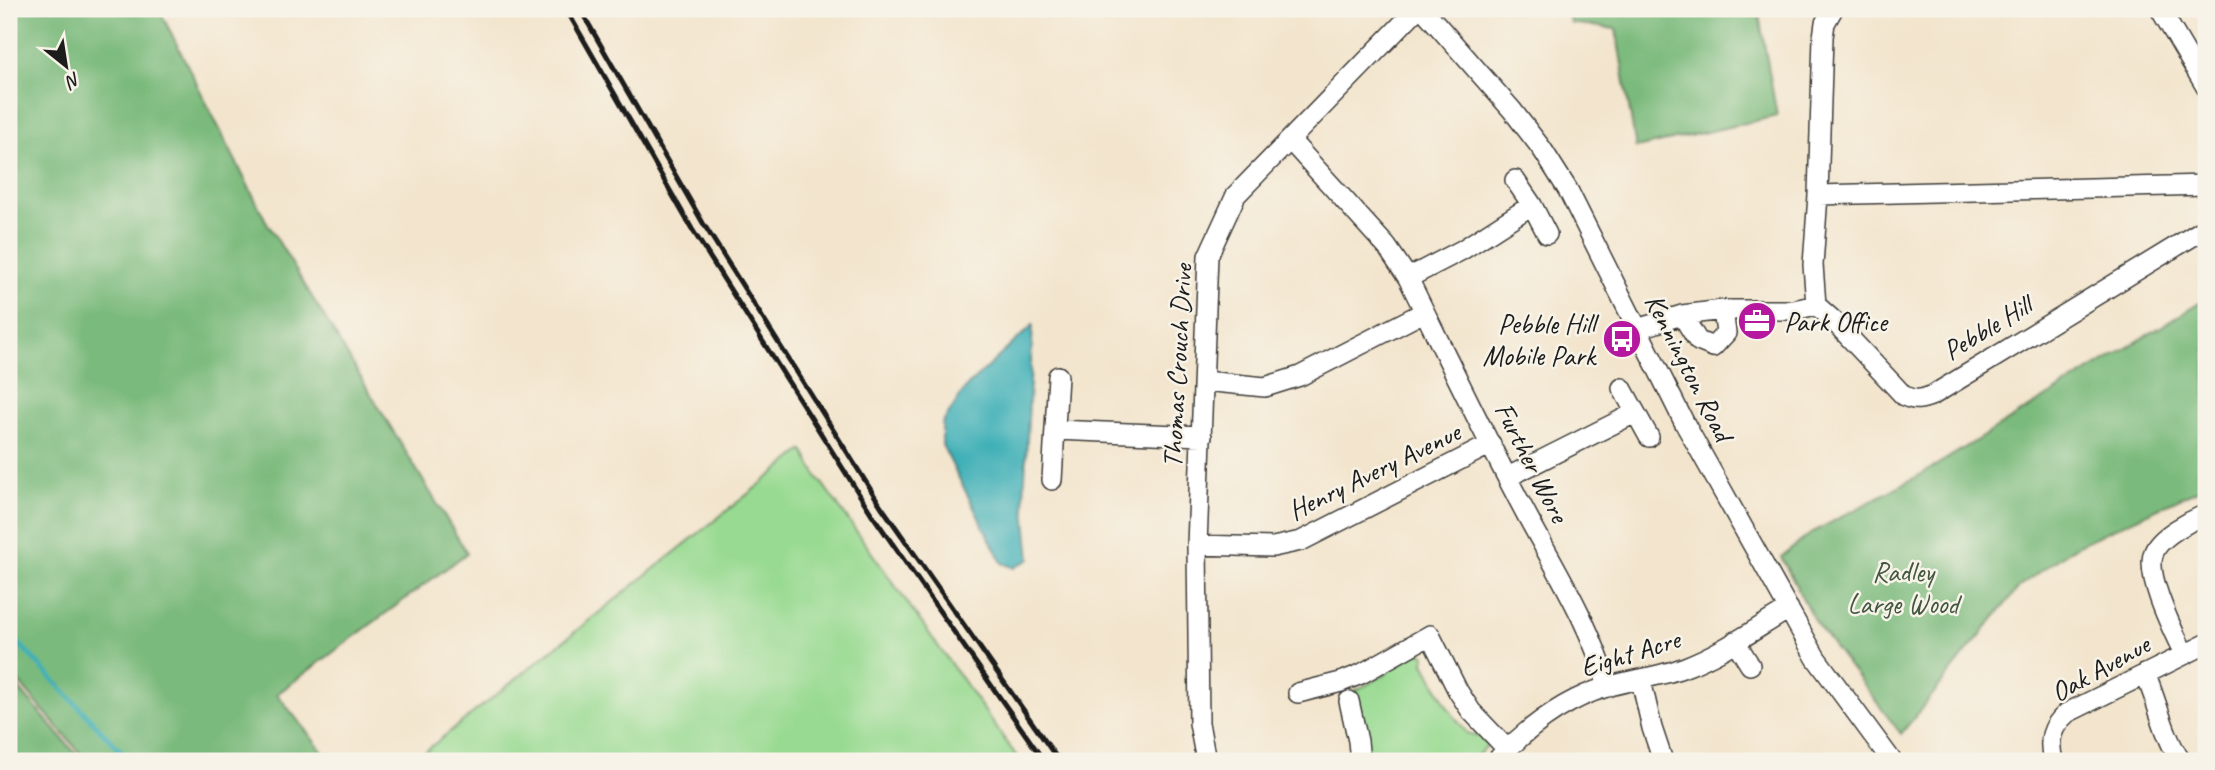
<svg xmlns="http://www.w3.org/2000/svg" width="2215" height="770" viewBox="0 0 2215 770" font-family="Caveat,sans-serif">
<rect width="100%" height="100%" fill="#f7f3e8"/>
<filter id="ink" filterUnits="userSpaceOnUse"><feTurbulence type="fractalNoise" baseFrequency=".0143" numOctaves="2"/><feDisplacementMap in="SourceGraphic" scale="14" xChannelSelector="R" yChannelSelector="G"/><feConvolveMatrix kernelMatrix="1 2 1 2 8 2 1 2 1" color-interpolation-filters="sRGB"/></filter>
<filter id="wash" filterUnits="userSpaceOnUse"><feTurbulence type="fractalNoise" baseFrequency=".00686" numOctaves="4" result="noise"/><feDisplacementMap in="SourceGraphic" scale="28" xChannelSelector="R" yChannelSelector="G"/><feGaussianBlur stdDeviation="1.57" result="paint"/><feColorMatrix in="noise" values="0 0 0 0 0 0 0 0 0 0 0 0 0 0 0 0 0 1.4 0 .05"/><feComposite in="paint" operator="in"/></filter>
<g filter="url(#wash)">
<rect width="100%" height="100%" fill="#f3e5cd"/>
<path fill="#98da91" stroke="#5a7b56" stroke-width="2" d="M 803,450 L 817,476 L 1020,761 L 413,761 Z
M 1421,652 L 1425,655 L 1424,663 L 1448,708 L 1467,733 L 1479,736 L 1488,745 L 1472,761 L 1366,761 L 1360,721 L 1352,692 L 1374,681 L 1416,653 Z"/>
<path fill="#7aba7b" stroke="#4b6b4c" stroke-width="2" d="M 9,9 L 159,9 L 266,221 L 467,553 L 277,694 L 330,761 L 87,761 L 9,671 Z
M 1568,9 L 1758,9 L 1777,116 L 1636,148 L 1616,29 L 1570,23 Z
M 2206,299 L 2206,486 L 2078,545 L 2019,587 L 1901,734 L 1815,622 L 1781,557 L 1813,532 L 1922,474 Z
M 9,677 L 82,761 L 9,761 Z"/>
<path fill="#3fb0b7" stroke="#2e666a" stroke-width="2" d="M 1033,325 L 1024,498 L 1030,559 L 1014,568 L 1002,563 L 942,445 L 942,424 L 966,387 Z"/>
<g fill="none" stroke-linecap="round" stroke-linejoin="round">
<path stroke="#3fb0b7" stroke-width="5" d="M 9,633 L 130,761"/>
</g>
</g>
<g filter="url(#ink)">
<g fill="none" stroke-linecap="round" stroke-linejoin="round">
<g stroke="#3c3a37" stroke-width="22">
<path id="minor" d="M 1423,9 L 1512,110 L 1542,149 L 1568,190 L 1685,424 L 1816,658 L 1892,761
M 1833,9 L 1825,23 L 1823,37 L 1818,195 L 1813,265 L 1816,305 L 1833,320 L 1904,396 C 1915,401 1921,400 1933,395 L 2206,228
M 2160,9 L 2206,87
M 1290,140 L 1387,247 L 1408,278 C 1446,355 1483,433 1523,508 C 1554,567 1590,622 1608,687
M 1515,180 L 1532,205 L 1547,234
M 1818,195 L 2206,185
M 1408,278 L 1462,250 L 1532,205
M 1682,315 L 1698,341 L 1713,347 L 1726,333 L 1723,310
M 1637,329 L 1682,315 L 1723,310 L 1794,310 L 1816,305
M 1204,381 L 1265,387 L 1300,376 L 1424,312
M 1622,388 L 1649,437
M 1055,430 L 1202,436
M 1508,477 L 1635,413
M 1052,480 L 1058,376
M 1197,545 L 1273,547 L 1301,541 L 1491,444
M 1735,641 L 1750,665
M 2184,654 C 2174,633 2144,574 2154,552 C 2160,536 2192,520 2206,514
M 2145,674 C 2158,702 2163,735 2181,761
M 1641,680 L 1652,728 L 1663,761
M 1298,693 L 1341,682 L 1361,674 L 1430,635 L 1458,691 L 1471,711 L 1507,749
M 1349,701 L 1358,741 L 1360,761
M 1206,761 L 1199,723 L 1197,545 L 1208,256 L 1236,195 L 1417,9
M 1496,761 C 1527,728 1563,700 1607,687 C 1633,679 1660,677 1685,667 C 1722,653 1755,629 1789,609
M 2053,761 C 2048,740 2051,727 2067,713 L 2206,644"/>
</g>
<use href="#minor" stroke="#fff" stroke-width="19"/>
<path stroke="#1c1c1c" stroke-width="5" d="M 566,9 L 692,229 L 871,513 L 1044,761
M 580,9 L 703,223 L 881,506 L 1059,761"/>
</g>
</g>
<defs>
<g id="office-disc" transform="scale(2.0125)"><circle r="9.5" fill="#b5179e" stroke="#f7f3e8"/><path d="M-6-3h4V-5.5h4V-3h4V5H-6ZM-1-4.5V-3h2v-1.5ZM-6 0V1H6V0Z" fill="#fff"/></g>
<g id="bus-disc" transform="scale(2.0125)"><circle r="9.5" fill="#b5179e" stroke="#f7f3e8"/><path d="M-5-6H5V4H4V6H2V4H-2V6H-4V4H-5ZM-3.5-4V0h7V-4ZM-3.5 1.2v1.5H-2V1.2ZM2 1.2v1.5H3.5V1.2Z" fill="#fff"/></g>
</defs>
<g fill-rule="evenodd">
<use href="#office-disc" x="1757" y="321"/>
<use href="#bus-disc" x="1622" y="339"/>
</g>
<g text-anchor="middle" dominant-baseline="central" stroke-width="5" stroke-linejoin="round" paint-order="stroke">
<g font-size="28" fill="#1c1c1c" stroke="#f7f3e8" text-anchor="start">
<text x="1784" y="321">Park Office</text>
<text x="1595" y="323" text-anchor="end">Pebble Hill<tspan x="1595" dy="32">Mobile Park</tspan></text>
</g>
<g font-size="28" fill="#1c1c1c" stroke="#f7f3e8">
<text transform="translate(1987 328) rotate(-31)">Pebble Hill</text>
<text transform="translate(1177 366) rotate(-87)">Thomas Crouch Drive</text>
<text transform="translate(1689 367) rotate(63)">Kennington Road</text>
<text transform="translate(1532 462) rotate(63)">Further Wore</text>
<text transform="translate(1374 471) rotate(-26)">Henry Avery Avenue</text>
<text transform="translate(1630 653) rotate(-17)">Eight Acre</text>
<text transform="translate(2100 668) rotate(-29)">Oak Avenue</text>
</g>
<g font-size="28" fill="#41553f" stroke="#f7f3e8">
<text x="1903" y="571">Radley<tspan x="1903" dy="32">Large Wood</tspan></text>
</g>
</g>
<rect width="2215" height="770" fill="none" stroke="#f7f3e8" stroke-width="35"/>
<g transform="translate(66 66) rotate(150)" stroke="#f7f3e8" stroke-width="5" paint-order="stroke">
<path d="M0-5L12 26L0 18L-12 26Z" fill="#1c1c1c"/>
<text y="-10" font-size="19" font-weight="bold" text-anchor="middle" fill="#1c1c1c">N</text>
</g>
</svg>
